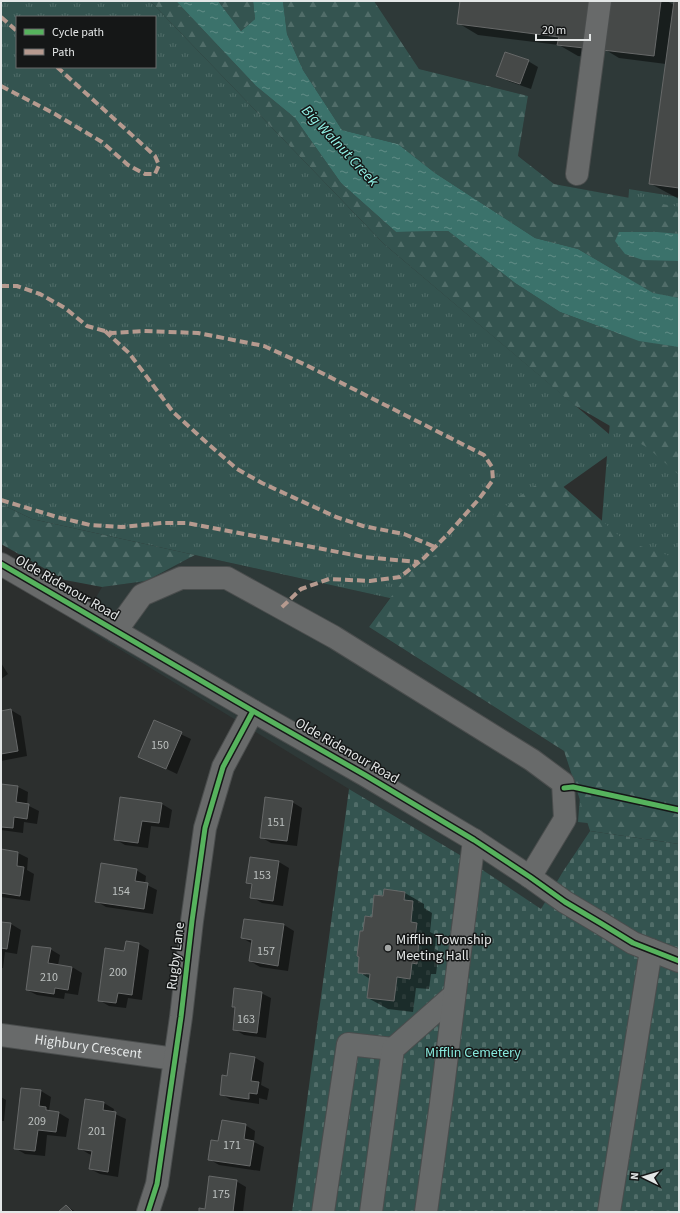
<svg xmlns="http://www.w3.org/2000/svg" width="680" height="1213" viewBox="0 0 680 1213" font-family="'Source Sans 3',sans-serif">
<defs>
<pattern id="grass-tufts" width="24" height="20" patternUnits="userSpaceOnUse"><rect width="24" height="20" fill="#345450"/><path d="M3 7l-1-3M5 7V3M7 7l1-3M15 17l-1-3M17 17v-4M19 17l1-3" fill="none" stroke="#516d69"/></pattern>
<pattern id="forest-firs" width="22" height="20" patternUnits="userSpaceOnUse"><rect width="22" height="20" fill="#345450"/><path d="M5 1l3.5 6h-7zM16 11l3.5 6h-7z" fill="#516d69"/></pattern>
<pattern id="cemetery-stones" width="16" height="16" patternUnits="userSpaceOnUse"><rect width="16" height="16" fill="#345450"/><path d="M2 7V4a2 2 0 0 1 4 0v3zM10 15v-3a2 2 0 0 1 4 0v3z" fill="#516d69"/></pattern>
<pattern id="water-ripples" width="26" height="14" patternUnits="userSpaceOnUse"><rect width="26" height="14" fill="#3b726b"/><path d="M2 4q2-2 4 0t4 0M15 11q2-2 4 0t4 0" fill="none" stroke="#618d87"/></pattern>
</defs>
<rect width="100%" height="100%" fill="#2c2f2e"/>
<path fill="#2e3938" d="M 374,1 L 679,1 L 679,197 L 629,189 L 628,198 L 554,184 L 518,156 L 528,96 L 419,69 Z
M 195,555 L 390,598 L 369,627 L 564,751 L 590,831 L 562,873 L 541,910 L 460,855 L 349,789 L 80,625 L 102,587 L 146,581 Z"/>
<path fill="url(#grass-tufts)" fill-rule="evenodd" d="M 1,1 L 150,1 L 384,244 L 609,434 L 629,189 L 679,197 L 679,833 L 578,822 L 607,456 L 403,601 L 32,519 L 1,504 ZM 17,17 L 155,17 L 155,67 L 17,67 Z"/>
<path fill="url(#forest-firs)" d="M 150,1 L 176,1 L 256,86 L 295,118 L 341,183 L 396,232 L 448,231 L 515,283 L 560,312 L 639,341 L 679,347 L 679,475 L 648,448 L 574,405 L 384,244 Z
M 218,1 L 253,1 L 255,19 L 241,31 Z
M 283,1 L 374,1 L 419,69 L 528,96 L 518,156 L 554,184 L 679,207 L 679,234 L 657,232 L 619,232 L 643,260 L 679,261 L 679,298 L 653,293 L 578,249 L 535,238 L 435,173 L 398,144 L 342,130 L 303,70 L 287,34 Z
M 550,475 L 625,541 L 679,559 L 679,844 L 590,831 L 564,751 L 369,627 L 408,574 Z
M 1,504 L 32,519 L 195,555 L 146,581 L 102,587 L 65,580 L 1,544 Z"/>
<path fill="url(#cemetery-stones)" d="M 349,789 L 460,855 L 541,909 L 562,873 L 590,831 L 679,844 L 679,1212 L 292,1212 Z"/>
<path fill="url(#water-ripples)" d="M 176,1 L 218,1 L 241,31 L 255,19 L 253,1 L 283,1 L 287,34 L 303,70 L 342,130 L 398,144 L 435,173 L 535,238 L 578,249 L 653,293 L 679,298 L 679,347 L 639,341 L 560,312 L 515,283 L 448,231 L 396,232 L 341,183 L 295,118 L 256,86 Z
M 619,232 L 657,232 L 679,234 L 679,261 L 643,260 L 625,254 L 615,241 Z"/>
<path fill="#0007" d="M 461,1 L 667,1 L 674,5 L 675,1 L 679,1 L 679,199 L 651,184 L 666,64 L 619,58 L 604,49 L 603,59 L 578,56 L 559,45 L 478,35 L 458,23 Z
M 528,61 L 538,67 L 531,89 L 508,81 L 498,75 Z
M 1,663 L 8,674 L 1,679 Z
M 11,710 L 21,716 L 27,756 L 1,761 L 1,712 Z
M 155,722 L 191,739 L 177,774 L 140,756 Z
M 1,785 L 18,787 L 28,792 L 27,805 L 39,811 L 37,824 L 24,822 L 23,833 L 1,830 Z
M 292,802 L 302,808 L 297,846 L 271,843 L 261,837 Z
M 162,804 L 172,810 L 169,828 L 151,826 L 148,848 L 125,845 L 115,839 Z
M 1,850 L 18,853 L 28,858 L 27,870 L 34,874 L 30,901 L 1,897 Z
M 279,862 L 289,868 L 283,906 L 262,903 L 252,897 L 253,886 L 247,883 Z
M 136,870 L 146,876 L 145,884 L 157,890 L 153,914 L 106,907 L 96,901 Z
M 405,893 L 424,904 L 424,908 L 432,913 L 430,932 L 436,935 L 435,949 L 439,951 L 436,974 L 431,974 L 429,989 L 416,988 L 413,1012 L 388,1009 L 368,998 L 370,979 L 359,972 L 364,932 L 384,897 Z
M 245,920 L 284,925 L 294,931 L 288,971 L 260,967 L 250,961 L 253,944 L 242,938 Z
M 1,923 L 11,924 L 21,930 L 17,954 L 5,952 L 3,968 L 1,968 Z
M 139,944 L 149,950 L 142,1000 L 128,998 L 126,1008 L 109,1006 L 99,1000 L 125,952 Z
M 50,949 L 60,955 L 58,965 L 72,967 L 82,973 L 78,995 L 65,993 L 64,999 L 37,995 L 27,990 Z
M 261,993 L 271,998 L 266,1038 L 244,1035 L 234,1029 L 236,1008 L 233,1006 Z
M 254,1057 L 264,1063 L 261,1085 L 269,1089 L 267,1100 L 259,1098 L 259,1104 L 231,1100 L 221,1094 L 228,1077 Z
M 41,1091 L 51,1097 L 49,1110 L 59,1113 L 69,1119 L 66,1137 L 47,1135 L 45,1156 L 25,1154 L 15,1148 Z
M 1,1097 L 6,1100 L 4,1121 L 1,1121 Z
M 85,1100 L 104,1103 L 114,1109 L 113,1113 L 126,1119 L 118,1177 L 100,1174 L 90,1169 L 92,1155 L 89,1154 L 79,1148 Z
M 245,1125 L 255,1131 L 254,1142 L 264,1147 L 260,1171 L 219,1165 L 209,1159 L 219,1142 Z
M 236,1181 L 246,1187 L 243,1212 L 200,1212 L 206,1210 Z
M 66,1206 L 76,1212 L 59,1212 Z"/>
<path fill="#464948" stroke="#666868" d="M 460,1 L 589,1 L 584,48 L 557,45 L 559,37 L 457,24 Z
M 609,1 L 661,1 L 654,56 L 602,50 Z
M 674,1 L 679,1 L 679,188 L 649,184 Z
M 505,52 L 529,60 L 520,84 L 496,76 Z
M 11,709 L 18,751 L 1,754 L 1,711 Z
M 154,720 L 182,732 L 166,769 L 138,757 Z
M 1,784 L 18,786 L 16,802 L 29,804 L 27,819 L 14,817 L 13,828 L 1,827 Z
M 120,797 L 162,803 L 159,823 L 142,821 L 138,843 L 114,840 Z
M 265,797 L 293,801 L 287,841 L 260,838 Z
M 1,849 L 18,852 L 17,866 L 24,867 L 20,896 L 1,893 Z
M 250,857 L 279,861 L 273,901 L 250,898 L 252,884 L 246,883 Z
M 101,863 L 137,869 L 135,881 L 148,883 L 144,909 L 95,902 Z
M 384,889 L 405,892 L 404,900 L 413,901 L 411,922 L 417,923 L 415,938 L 419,939 L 417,964 L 412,963 L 410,979 L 397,977 L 394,1001 L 367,998 L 370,974 L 358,973 L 359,957 L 357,956 L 360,931 L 363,931 L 365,916 L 372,917 L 374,895 L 383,896 Z
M 244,919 L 284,924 L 278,966 L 249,961 L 252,940 L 241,938 Z
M 1,922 L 11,923 L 7,949 L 1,948 Z
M 126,941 L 139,943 L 132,995 L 118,993 L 116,1003 L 98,1001 L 105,948 L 124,951 Z
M 32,946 L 51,948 L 48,963 L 72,967 L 68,990 L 55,988 L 54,994 L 26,990 Z
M 234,988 L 262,992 L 257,1033 L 233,1030 L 235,1007 L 232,1007 Z
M 230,1053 L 255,1057 L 251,1081 L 259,1082 L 257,1094 L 249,1093 L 249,1099 L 220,1095 L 222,1075 L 227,1076 Z
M 21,1088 L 41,1090 L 39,1106 L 46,1107 L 46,1110 L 59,1112 L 56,1132 L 38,1130 L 35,1151 L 14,1149 Z
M 85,1099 L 104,1102 L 103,1110 L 116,1112 L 108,1172 L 89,1169 L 92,1151 L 78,1149 Z
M 222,1120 L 246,1124 L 244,1139 L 254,1141 L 250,1166 L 208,1160 L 211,1140 L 218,1141 Z
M 209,1176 L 237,1180 L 233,1212 L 199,1212 L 199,1208 L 205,1209 Z
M 66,1205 L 73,1212 L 58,1212 Z"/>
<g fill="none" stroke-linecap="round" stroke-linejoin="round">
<g stroke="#4a4d4d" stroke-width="24">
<g id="minor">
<path d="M 577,174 L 600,1"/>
<path d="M 1,564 L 253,711 L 365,775 L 474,840 L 530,877 L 565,902 L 602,924 L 633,943 L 679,961"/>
<path d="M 116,631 L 142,595 L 181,578 L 227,578 L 334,637 L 532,760 L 563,783 L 565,819 L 530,877"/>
<path id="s1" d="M 1,1035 L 175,1059"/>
<path d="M 148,1212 L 157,1184 L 181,1017 L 192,921 L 205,828 L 223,767 L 253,711"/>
<path d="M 323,1212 L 348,1044 L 393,1049"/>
<path d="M 371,1212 L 393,1049 L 454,995"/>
<path d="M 426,1212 L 441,1103 L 474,840"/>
<path d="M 609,1212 L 651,950"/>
</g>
</g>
<use href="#minor" stroke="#686a6a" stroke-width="22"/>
<path stroke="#b69a8f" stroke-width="4" stroke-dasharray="8 4" stroke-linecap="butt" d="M 1,17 L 17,31
M 1,86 L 55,114 L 102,142 L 128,165 L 145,174 L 155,174 L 159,165 L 155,156 L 57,67
M 1,286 L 17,286 L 40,294 L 65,308 L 87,326 L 112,333 L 143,331 L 198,333 L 264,346 L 306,365 L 484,455 L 492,467 L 493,480 L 479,499 L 448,534 L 424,558 L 400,577 L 370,581 L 329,579 L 301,589 L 281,608
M 105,331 L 129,353 L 173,412 L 206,442 L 237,469 L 262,483 L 336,517 L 363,526 L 404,534 L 435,547
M 1,500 L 57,517 L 90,525 L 122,527 L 162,523 L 187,523 L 364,557 L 418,562"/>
<g stroke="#151717" stroke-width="8">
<path id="cycleway" d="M 1,564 L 253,711 L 365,775 L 474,840 L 530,877 L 565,902 L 602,924 L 633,943 L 679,961
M 564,788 L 573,787 L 679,810
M 148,1212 L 157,1184 L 181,1017 L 192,921 L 205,828 L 223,767 L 253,711"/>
</g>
<use href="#cycleway" stroke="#56b35d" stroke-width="5"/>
</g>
<circle fill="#a4a7a6" stroke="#151717" stroke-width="1.5" cx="388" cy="948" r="4"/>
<g text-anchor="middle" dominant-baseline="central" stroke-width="3" stroke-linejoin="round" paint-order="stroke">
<g font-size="12" fill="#bcc0bf">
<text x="160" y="745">150</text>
<text x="276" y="822">151</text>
<text x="262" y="875">153</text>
<text x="121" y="891">154</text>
<text x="266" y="951">157</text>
<text x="118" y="972">200</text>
<text x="49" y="977">210</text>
<text x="246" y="1019">163</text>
<text x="37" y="1121">209</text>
<text x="97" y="1131">201</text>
<text x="232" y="1145">171</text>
<text x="221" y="1194">175</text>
</g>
<g font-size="14" fill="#e4e7e7" stroke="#151717">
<text transform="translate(67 588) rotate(30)">Olde Ridenour Road</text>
<text transform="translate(347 751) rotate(30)">Olde Ridenour Road</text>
<text transform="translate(176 956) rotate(-83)">Rugby Lane</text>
<text stroke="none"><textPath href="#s1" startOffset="88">Highbury Crescent</textPath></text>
</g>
<g font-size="14" fill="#e4e7e7" stroke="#151717" text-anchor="start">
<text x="396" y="940">Mifflin Township<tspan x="396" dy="16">Meeting Hall</tspan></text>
</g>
<g font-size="14" fill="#87e8dc" stroke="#151717">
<text x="473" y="1053">Mifflin Cemetery</text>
</g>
<g font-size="15" font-style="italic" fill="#91f2e6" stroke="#151717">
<text transform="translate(340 146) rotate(47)">Big Walnut Creek</text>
</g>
</g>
<rect width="680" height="1213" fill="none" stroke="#e4e7e7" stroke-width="4"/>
<rect x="16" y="16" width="140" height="52" fill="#151717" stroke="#686a6a"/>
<rect x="24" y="29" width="20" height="6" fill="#56b35d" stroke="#686a6a"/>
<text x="52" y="36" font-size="12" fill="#e4e7e7">Cycle path</text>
<rect x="24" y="49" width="20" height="6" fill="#b69a8f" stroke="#686a6a"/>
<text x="52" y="56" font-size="12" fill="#e4e7e7">Path</text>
<g transform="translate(644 1177) rotate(275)" stroke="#151717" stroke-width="3" paint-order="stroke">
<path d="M0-3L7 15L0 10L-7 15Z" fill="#e4e7e7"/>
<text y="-6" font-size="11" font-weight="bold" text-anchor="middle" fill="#e4e7e7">N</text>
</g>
<path d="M536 34v6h54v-6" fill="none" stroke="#e4e7e7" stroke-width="2"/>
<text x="542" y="34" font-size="12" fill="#e4e7e7" stroke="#151717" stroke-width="3" paint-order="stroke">20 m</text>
</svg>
